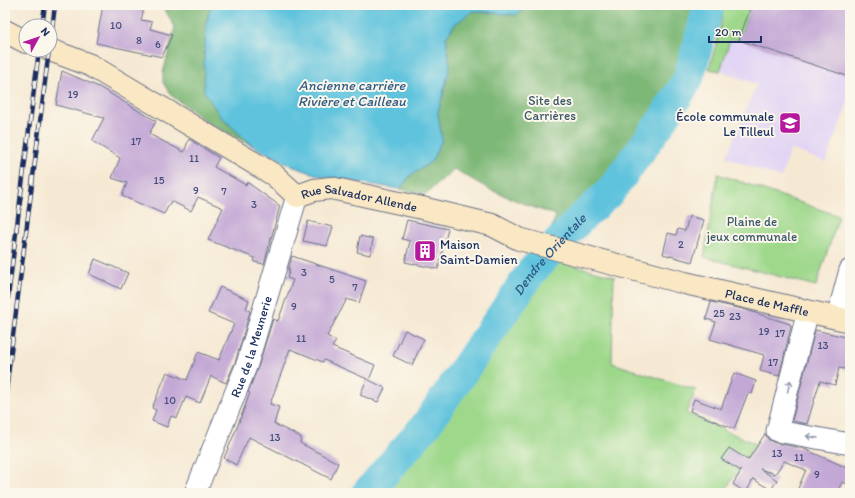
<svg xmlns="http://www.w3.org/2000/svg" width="855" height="498" viewBox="0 0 855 498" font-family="Itim,sans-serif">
<rect width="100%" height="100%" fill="#fbf7ec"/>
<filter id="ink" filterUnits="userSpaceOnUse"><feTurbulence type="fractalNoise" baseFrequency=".025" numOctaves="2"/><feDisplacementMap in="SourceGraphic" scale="8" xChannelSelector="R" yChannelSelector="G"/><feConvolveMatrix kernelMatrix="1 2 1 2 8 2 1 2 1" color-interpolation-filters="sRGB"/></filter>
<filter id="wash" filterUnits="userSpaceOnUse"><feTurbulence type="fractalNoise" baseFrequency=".012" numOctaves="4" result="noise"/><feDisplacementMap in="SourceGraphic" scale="16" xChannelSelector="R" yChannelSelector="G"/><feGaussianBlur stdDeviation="0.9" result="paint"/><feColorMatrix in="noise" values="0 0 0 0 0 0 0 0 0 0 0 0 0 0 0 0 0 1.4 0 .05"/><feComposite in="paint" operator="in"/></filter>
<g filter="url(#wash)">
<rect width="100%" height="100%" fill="#f6e9d3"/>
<path fill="#e1d4f4" d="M 731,40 L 739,40 L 850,77 L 850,97 L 826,162 L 790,149 L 781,178 L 726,157 L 757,84 L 720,71 Z"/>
<path fill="#9ed88b" stroke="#5c8474" d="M 724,5 L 751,5 L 739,40 L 730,40 L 720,71 L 709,69 L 719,34 Z
M 718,174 L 839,216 L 816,286 L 704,257 Z
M 550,259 L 614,276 L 612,363 L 696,390 L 686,413 L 756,444 L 723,493 L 367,493 L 426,425 Z"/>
<path fill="#7eb877" stroke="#4c746a" d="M 162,5 L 211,5 L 206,24 L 204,59 L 220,116 L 253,146 L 208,123 L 172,96 L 163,83 L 163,73 L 175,27 Z
M 530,5 L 709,5 L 688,79 L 662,121 L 610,192 L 566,234 L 550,233 L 556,215 L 529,206 L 489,189 L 454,169 L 426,194 L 400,189 L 410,176 L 431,162 L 442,140 L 438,113 L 450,67 L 446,37 L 455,24 L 473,11 L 516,15 Z"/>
<path fill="#5fc3dd" stroke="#3d799e" d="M 211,5 L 530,5 L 516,15 L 473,11 L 455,24 L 446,37 L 450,67 L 438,113 L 442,140 L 431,162 L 410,176 L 400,189 L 324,177 L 294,167 L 253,146 L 220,116 L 204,91 L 204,59 L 206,24 Z"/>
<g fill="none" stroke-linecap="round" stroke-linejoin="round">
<path stroke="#5fc3dd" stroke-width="31" id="s1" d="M 367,493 L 426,425 L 532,271 L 578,221 L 610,192 L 662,121 L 688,79 L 709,5"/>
</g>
<g id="blocks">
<path fill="#c3a8d5" d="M 103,5 L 122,7 L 125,5 L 145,5 L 141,20 L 152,22 L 150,29 L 172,35 L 162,57 L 96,43 Z
M 751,5 L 850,5 L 850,77 L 739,40 Z
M 62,71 L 99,87 L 156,121 L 149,134 L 184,152 L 189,139 L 219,158 L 214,167 L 246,185 L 247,182 L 280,206 L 264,264 L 254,262 L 255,258 L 208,240 L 223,208 L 198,197 L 191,211 L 171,201 L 164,214 L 122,196 L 127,183 L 112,178 L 120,158 L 92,141 L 104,118 L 56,105 Z
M 689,216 L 704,220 L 692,262 L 663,254 L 668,233 L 676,235 L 678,229 L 685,231 Z
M 407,220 L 448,229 L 438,269 L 405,262 L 410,241 L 402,239 Z
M 308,221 L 333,227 L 327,246 L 303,241 Z
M 360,236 L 373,239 L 370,255 L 357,252 Z
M 292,256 L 366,281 L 359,303 L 347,299 L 327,336 L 336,341 L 332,347 L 375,365 L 369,380 L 385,388 L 378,402 L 360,395 L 367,379 L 324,360 L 323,362 L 290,349 L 270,404 L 279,407 L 274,424 L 301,437 L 300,443 L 338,463 L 331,479 L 249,437 L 236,465 L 224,458 L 236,430 L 250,393 L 248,392 L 258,367 L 273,319 L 278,321 L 293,280 L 287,278 L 290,270 L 288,270 Z
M 95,259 L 128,273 L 121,289 L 89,274 Z
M 220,287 L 249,300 L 246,309 L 250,311 L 236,360 L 226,383 L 211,376 L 200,403 L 186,397 L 177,418 L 171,416 L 167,427 L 152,421 L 156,410 L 152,408 L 167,372 L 187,380 L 198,352 L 219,360 L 234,324 L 208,313 Z
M 711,302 L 743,309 L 790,324 L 791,327 L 779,376 L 760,371 L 764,355 L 710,339 L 716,322 L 706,319 Z
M 405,330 L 424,339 L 412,365 L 393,356 Z
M 815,330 L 850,338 L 850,370 L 839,368 L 835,385 L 820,381 L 807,424 L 792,421 Z
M 734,373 L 756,381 L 752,394 L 748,393 L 734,429 L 690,411 L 694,399 L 721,409 Z
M 765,434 L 769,440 L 775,443 L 802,448 L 850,469 L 850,485 L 842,482 L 837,493 L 796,493 L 806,470 L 784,461 L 775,474 L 760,469 L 777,480 L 771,490 L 753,479 L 746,493 L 733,484 L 741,471 L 721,459 L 729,448 L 748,460 Z"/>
</g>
</g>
<g filter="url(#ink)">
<use href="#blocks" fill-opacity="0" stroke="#687087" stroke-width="1"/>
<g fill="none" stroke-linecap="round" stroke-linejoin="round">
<g stroke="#687087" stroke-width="23">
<g id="street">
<path d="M 808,311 L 777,431 L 850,444"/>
<path d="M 837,318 L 850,270"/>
<path id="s2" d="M 195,493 L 247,364 L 297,196"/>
</g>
</g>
<g stroke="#687087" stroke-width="24">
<g id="secondary">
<path d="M 5,31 L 26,42"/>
<path id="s3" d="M 50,50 L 90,65 L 274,175 L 297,196 L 314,190 L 331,188 L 422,208 L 492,225 L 519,239 L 685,283 L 850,321"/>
</g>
</g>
<use href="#street" stroke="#fff" stroke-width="21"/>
<use href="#secondary" stroke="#fae7c3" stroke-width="22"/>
<g stroke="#1b2f5e" stroke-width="4.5">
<path id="rail" d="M 42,26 L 45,5
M 50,46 L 55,5
M 5,321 L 39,50
M 5,399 L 49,50"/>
</g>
<use href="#rail" stroke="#fbf7ec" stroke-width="3" stroke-dasharray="9" stroke-linecap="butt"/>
</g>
<defs><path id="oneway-shaft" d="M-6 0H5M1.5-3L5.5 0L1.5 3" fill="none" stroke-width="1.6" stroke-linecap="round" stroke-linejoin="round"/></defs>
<g stroke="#8d97ae">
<use href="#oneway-shaft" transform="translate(789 386) rotate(-76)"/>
<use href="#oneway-shaft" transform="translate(812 437) rotate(-170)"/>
</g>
</g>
<defs>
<g id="school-square" transform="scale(1.15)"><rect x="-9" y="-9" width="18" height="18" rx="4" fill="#b5179e" stroke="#fbf7ec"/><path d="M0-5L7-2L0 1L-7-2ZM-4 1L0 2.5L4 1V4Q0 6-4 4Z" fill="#fff"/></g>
<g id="building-square" transform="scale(1.15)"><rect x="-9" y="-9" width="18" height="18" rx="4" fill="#b5179e" stroke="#fbf7ec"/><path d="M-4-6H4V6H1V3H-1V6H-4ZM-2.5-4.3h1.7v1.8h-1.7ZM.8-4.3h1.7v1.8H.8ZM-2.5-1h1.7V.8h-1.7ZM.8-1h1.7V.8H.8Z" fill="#fff"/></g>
</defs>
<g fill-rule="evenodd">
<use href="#school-square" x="790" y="123"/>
<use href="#building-square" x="425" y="251"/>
</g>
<g text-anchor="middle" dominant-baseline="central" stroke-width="4" stroke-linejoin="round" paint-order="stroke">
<g font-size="11" fill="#454d7c">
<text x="116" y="25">10</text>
<text x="139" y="40">8</text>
<text x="158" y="44">6</text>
<text x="73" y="94">19</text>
<text x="136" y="141">17</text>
<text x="194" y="158">11</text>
<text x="159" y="180">15</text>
<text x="196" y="190">9</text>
<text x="224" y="191">7</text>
<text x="254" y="204">3</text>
<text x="681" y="244">2</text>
<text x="304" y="272">3</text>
<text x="332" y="279">5</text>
<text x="355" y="287">7</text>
<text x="294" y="306">9</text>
<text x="719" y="313">25</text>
<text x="735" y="316">23</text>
<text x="764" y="331">19</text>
<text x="780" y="333">17</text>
<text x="301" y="338">11</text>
<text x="823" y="345">13</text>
<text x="773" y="362">17</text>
<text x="170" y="400">10</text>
<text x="275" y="437">13</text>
<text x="777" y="453">13</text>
<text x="799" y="457">11</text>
<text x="817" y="474">9</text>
</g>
<g font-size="13" fill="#3c5969" stroke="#fbf7ec">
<text x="550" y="100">Site des<tspan x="550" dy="15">Carrières</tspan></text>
<text x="752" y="221">Plaine de<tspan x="752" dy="15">jeux communale</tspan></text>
</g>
<g font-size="13" fill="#1b2f5e" stroke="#fbf7ec" text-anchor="end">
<text x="774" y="116">École communale<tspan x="774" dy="15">Le Tilleul</tspan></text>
<text x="440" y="244" text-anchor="start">Maison<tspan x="440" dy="15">Saint-Damien</tspan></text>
</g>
<g font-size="13" fill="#1b2f5e" stroke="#fbf7ec">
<text stroke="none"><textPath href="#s3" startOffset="352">Rue Salvador Allende</textPath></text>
<text stroke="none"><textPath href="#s3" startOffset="775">Place de Maffle</textPath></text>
<text stroke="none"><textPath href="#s2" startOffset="157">Rue de la Meunerie</textPath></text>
</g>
<g font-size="14" font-style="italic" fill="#2f5b84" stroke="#fbf7ec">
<text x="352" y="85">Ancienne carrière<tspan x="352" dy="16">Rivière et Cailleau</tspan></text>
<text stroke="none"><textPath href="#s1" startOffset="301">Dendre Orientale</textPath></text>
</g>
</g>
<rect width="855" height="498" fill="none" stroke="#fbf7ec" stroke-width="20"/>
<g transform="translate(38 38) rotate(50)"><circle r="19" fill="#fbf7ec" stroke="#a1a7b3"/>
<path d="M0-3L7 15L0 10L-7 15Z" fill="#b5179e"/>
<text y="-6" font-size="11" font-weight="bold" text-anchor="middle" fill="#1b2f5e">N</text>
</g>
<path d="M709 36v6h52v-6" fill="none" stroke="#1b2f5e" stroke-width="2"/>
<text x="715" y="36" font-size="12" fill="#1b2f5e" stroke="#fbf7ec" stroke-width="3" paint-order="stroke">20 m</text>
</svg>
